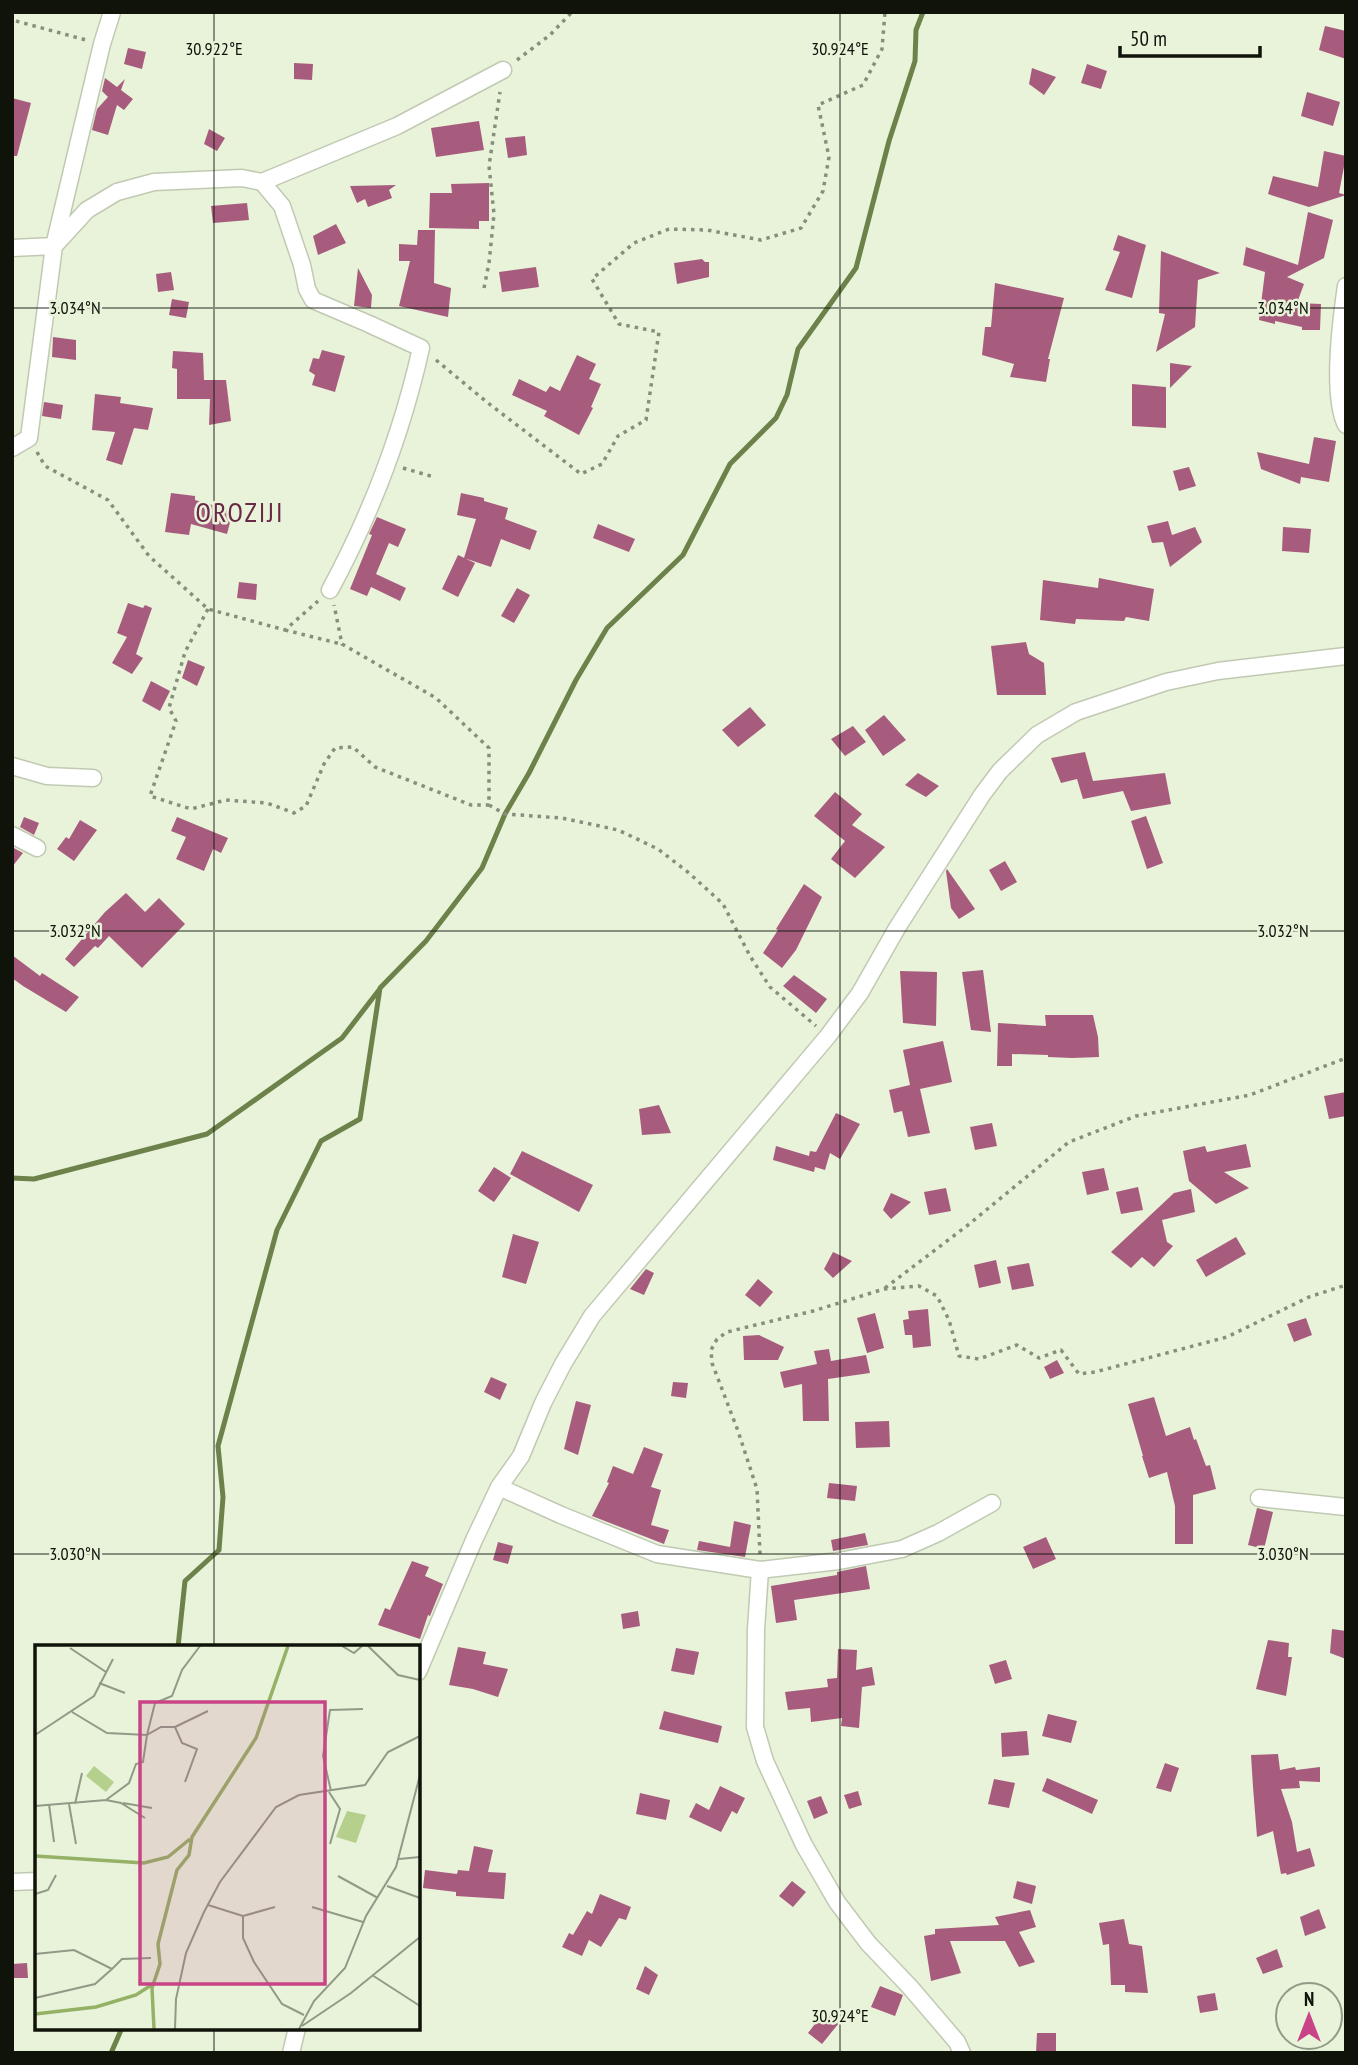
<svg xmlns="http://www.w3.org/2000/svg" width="1358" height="2065" viewBox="0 0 1358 2065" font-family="'PT Sans Narrow',sans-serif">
<rect width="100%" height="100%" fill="#e8f3da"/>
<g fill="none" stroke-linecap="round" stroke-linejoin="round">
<path stroke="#6d824a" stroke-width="5" d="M 12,1178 L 34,1179 L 207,1134 L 342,1038 L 379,990
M 178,1647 L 185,1581 L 219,1550 L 223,1497 L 218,1446 L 277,1230 L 321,1141 L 360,1119 L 380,988 L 426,941 L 482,868 L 505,814 L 529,773 L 576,680 L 607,628 L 683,555 L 730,464 L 776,418 L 787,395 L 798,349 L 856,268 L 889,141 L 915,61 L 916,30 L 923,12
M 111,2053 L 122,2028"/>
</g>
<path fill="#a75c7d" d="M 1325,26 L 1346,31 L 1346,59 L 1319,50 Z
M 128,48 L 146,52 L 142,69 L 124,64 Z
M 294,63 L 313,64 L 312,80 L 294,79 Z
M 1087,64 L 1107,71 L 1101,89 L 1081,83 Z
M 1032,68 L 1056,77 L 1044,95 L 1029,84 Z
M 105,78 L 117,87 L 125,79 L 121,90 L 133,99 L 124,110 L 117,105 L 108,135 L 92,130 L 97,109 L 108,97 L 102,91 Z
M 1307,92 L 1340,102 L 1333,126 L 1301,116 Z
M 12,98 L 31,103 L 17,156 L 12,156 Z
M 479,121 L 484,150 L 436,157 L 431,128 Z
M 209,129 L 225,138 L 217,151 L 204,144 Z
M 525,136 L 527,155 L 508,158 L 505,138 Z
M 1324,151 L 1346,156 L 1339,193 L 1346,195 L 1309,207 L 1268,194 L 1273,176 L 1318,187 Z
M 489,183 L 489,221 L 479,221 L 479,229 L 429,228 L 430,193 L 452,193 L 451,184 Z
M 396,185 L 389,190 L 392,198 L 368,207 L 365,199 L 357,203 L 350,186 Z
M 247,203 L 249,220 L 213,223 L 211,206 Z
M 1308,212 L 1333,220 L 1324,258 L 1287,277 L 1304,284 L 1297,303 L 1321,304 L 1320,330 L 1302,330 L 1302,327 L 1275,321 L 1275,324 L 1259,320 L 1265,272 L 1243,265 L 1246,247 L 1298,265 Z
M 336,224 L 346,243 L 318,255 L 313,236 Z
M 418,230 L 435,230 L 434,283 L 451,288 L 448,317 L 399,306 L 410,261 L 399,261 L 399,244 L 417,245 Z
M 1118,235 L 1146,245 L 1132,298 L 1105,290 L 1120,252 L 1113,250 Z
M 1161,251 L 1220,273 L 1198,280 L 1195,327 L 1156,352 L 1165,314 L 1159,313 Z
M 702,259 L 705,262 L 709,262 L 709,277 L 677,284 L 674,263 Z
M 536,267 L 539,287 L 502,292 L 499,272 Z
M 358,268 L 372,295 L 371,308 L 354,306 Z
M 171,272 L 174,290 L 158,292 L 156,274 Z
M 995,283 L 1064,298 L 1048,359 L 1050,359 L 1046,382 L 1010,377 L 1014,364 L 982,355 L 985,327 L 991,327 Z
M 172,299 L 189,302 L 186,318 L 169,315 Z
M 53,337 L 76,340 L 76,360 L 52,357 Z
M 322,350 L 345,356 L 335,392 L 312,385 L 315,375 L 309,371 L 313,358 L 319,359 Z
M 173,351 L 203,353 L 204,380 L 226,380 L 231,421 L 209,425 L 210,399 L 177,399 L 177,369 L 172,368 Z
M 577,355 L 596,364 L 589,379 L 601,384 L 591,407 L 593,408 L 579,435 L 544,416 L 547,411 L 512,395 L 519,379 L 546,392 L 550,386 L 560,391 Z
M 1170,363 L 1192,366 L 1170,388 Z
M 1132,384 L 1166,387 L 1166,428 L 1132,426 Z
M 95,394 L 121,397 L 120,403 L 153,408 L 148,430 L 134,428 L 122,465 L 106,460 L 115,432 L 92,430 Z
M 44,402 L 63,405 L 61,419 L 42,416 Z
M 1314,437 L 1336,441 L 1329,482 L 1301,477 L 1300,484 L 1261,469 L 1257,452 L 1309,464 Z
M 1189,467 L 1196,486 L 1179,491 L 1173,471 Z
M 171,493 L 195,496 L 195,500 L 233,511 L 227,534 L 191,524 L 189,535 L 165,532 Z
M 461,493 L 484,498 L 484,501 L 508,508 L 505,519 L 537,531 L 530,550 L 501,539 L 491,567 L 464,558 L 476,519 L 457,515 Z
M 377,517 L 406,529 L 398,547 L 389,543 L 376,574 L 406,588 L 400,601 L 371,587 L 367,596 L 350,589 L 372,535 L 369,534 Z
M 1168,521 L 1172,535 L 1195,527 L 1202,542 L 1170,567 L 1163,542 L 1152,543 L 1147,526 Z
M 598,524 L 635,539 L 629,552 L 593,538 Z
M 1283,527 L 1311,529 L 1309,553 L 1282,551 Z
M 458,555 L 475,563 L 458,597 L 442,589 Z
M 1099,578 L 1154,589 L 1149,621 L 1126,617 L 1124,621 L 1076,619 L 1075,624 L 1040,620 L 1043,580 L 1098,588 Z
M 239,582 L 257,584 L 256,600 L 237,598 Z
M 517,588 L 530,595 L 514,623 L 501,616 Z
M 128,603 L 143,608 L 145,605 L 152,608 L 136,654 L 143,658 L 132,674 L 112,663 L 127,637 L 117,633 Z
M 1026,642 L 1029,654 L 1044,663 L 1046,695 L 997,695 L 991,646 Z
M 188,660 L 205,667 L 197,686 L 182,678 Z
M 151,681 L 170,691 L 160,711 L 142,701 Z
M 750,707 L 766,725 L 738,747 L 722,730 Z
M 884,715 L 906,740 L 883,756 L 865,730 Z
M 853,726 L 866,742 L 845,756 L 831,739 Z
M 1085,752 L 1093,781 L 1165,773 L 1171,804 L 1131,811 L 1123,791 L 1083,799 L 1077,779 L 1061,783 L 1051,758 Z
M 918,773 L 939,786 L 926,797 L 905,785 Z
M 835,792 L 862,814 L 852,825 L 885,847 L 855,878 L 831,859 L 845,841 L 814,816 Z
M 1146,816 L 1163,863 L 1147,869 L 1131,821 Z
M 24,817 L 39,823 L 34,835 L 20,827 Z
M 177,817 L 228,838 L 221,853 L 213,849 L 204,871 L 176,859 L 186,837 L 171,831 Z
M 80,820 L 97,830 L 74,861 L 57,849 L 66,837 L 69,839 Z
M 12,847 L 23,853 L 12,867 Z
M 1005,861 L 1017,882 L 1001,891 L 989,870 Z
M 947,869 L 975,909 L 959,919 L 951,908 L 946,871 Z
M 804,884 L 822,897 L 796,950 L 782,968 L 763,953 L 778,930 L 776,929 Z
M 126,893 L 145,912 L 159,898 L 185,924 L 142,968 L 109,936 L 98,948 L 95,946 L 74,967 L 65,959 L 105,912 Z
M 12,955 L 40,976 L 42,973 L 79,997 L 66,1012 L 23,986 L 12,978 Z
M 983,970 L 991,1032 L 971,1030 L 962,972 Z
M 900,971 L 937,972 L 936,1026 L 903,1023 Z
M 794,975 L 827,999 L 816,1013 L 783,986 Z
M 1045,1015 L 1093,1015 L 1098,1037 L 1099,1057 L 1072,1058 L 1048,1057 L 1048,1055 L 1012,1054 L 1012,1066 L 997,1066 L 998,1023 L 1046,1026 Z
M 943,1041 L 952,1082 L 920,1089 L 930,1133 L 908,1137 L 902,1111 L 894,1113 L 889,1090 L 910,1085 L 903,1050 Z
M 1346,1092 L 1346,1116 L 1329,1119 L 1324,1096 Z
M 659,1105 L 671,1133 L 642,1135 L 639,1109 Z
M 836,1113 L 860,1124 L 840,1159 L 830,1153 L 825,1170 L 815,1167 L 814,1172 L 773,1160 L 776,1146 L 809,1156 L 810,1151 L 816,1152 Z
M 992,1123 L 997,1146 L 975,1150 L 970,1127 Z
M 1246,1144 L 1251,1167 L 1224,1172 L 1249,1188 L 1216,1204 L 1189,1181 L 1183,1151 L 1205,1146 L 1207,1152 Z
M 522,1151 L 593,1185 L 579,1212 L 510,1174 Z
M 494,1167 L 511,1178 L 494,1202 L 478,1191 Z
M 1104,1168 L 1109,1190 L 1087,1195 L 1082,1172 Z
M 1138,1187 L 1143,1210 L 1121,1214 L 1116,1192 Z
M 946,1188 L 951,1211 L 929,1215 L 924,1192 Z
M 1191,1189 L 1195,1212 L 1162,1220 L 1167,1242 L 1173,1246 L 1154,1267 L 1142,1257 L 1131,1268 L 1111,1252 L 1174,1193 Z
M 891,1193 L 911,1202 L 891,1219 L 883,1210 Z
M 513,1234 L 539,1242 L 526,1284 L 502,1277 Z
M 1236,1237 L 1246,1254 L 1206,1277 L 1196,1260 Z
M 833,1252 L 852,1261 L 833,1278 L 824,1269 Z
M 996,1260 L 1001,1283 L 979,1288 L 974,1265 Z
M 1029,1263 L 1034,1286 L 1012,1290 L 1007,1267 Z
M 646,1269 L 654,1273 L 644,1295 L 630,1289 Z
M 758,1279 L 773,1292 L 760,1307 L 745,1295 Z
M 928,1309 L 931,1346 L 913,1348 L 912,1335 L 905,1335 L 903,1320 L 909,1319 L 908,1311 Z
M 875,1313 L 884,1348 L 867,1353 L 857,1318 Z
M 1306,1318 L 1312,1335 L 1294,1342 L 1287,1324 Z
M 759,1335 L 784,1347 L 778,1360 L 744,1360 L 743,1336 Z
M 829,1349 L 831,1361 L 866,1355 L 870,1373 L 828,1379 L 829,1421 L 803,1421 L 802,1384 L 784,1388 L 780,1372 L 817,1364 L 814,1351 Z
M 1057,1360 L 1064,1373 L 1050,1379 L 1044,1367 Z
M 491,1377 L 507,1384 L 500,1400 L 484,1392 Z
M 673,1382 L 688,1383 L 686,1398 L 671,1396 Z
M 1154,1397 L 1166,1436 L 1190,1427 L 1194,1440 L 1196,1439 L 1206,1466 L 1210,1465 L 1216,1489 L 1193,1495 L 1193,1544 L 1175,1544 L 1175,1506 L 1167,1472 L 1149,1478 L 1142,1456 L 1143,1456 L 1128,1404 Z
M 576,1401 L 591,1405 L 578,1455 L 564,1449 Z
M 889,1421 L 890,1447 L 856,1448 L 855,1422 Z
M 644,1447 L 663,1454 L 651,1487 L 661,1490 L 651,1525 L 669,1530 L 664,1544 L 592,1516 L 609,1483 L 607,1482 L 613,1466 L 633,1474 Z
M 829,1483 L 857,1486 L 855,1501 L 827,1498 Z
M 1257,1508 L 1273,1512 L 1264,1549 L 1248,1545 Z
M 734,1521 L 751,1525 L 745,1557 L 697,1550 L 699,1541 L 730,1547 Z
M 865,1533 L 868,1545 L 833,1551 L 831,1540 Z
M 1046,1537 L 1056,1559 L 1033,1569 L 1023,1547 Z
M 498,1542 L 513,1546 L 508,1564 L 493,1560 Z
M 412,1561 L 429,1567 L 425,1576 L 443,1584 L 430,1616 L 428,1615 L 420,1639 L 378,1625 L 385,1608 L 390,1610 Z
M 866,1566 L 870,1589 L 794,1600 L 797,1620 L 776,1623 L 771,1586 L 837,1575 L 837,1572 Z
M 638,1611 L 640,1626 L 623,1629 L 621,1614 Z
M 1332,1629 L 1346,1631 L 1346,1659 L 1330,1653 Z
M 1268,1640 L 1289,1643 L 1288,1657 L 1292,1657 L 1286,1696 L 1256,1689 Z
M 458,1647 L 486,1652 L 483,1664 L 508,1669 L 498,1697 L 473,1689 L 449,1685 Z
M 676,1648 L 699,1652 L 694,1675 L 671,1671 Z
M 838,1649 L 857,1650 L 856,1670 L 872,1667 L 875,1685 L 862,1687 L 859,1728 L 841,1726 L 842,1718 L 811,1722 L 810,1708 L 788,1710 L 785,1692 L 828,1687 L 827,1679 L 837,1678 Z
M 1006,1660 L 1012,1679 L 995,1684 L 989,1665 Z
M 664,1711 L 722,1726 L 718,1743 L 659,1729 Z
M 1048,1714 L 1077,1721 L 1071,1743 L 1042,1736 Z
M 1027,1731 L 1029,1755 L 1002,1757 L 1001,1733 Z
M 1278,1754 L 1280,1770 L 1295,1767 L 1296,1770 L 1320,1767 L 1320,1782 L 1299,1781 L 1300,1788 L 1281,1789 L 1292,1822 L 1297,1852 L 1310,1848 L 1315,1866 L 1287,1875 L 1286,1873 L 1281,1874 L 1273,1831 L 1257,1837 L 1253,1787 L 1251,1755 Z
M 1165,1763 L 1179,1768 L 1171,1792 L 1156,1788 Z
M 1047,1778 L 1098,1800 L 1092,1814 L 1042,1791 Z
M 994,1779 L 1015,1783 L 1009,1808 L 988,1804 Z
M 720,1786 L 745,1798 L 737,1814 L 732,1811 L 721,1832 L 689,1817 L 696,1803 L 709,1810 Z
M 858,1791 L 862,1805 L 849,1809 L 844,1795 Z
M 640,1793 L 670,1800 L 666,1820 L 636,1814 Z
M 821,1796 L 828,1813 L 814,1819 L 807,1801 Z
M 474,1846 L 493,1850 L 488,1872 L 506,1873 L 504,1899 L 456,1896 L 456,1892 L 423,1888 L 425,1870 L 457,1874 L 458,1870 L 469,1871 Z
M 792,1881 L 806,1892 L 793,1907 L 779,1896 Z
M 1017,1881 L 1036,1886 L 1032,1904 L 1013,1898 Z
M 600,1894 L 631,1907 L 626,1920 L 619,1918 L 601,1947 L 589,1940 L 582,1956 L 562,1947 L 569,1933 L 573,1935 L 587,1911 L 592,1914 Z
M 1319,1909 L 1326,1928 L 1305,1936 L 1300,1917 Z
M 1030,1910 L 1036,1927 L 1019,1932 L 1035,1962 L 1019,1967 L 1005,1941 L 950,1941 L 961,1973 L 931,1981 L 924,1936 L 935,1934 L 935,1929 L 999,1925 L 995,1917 Z
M 1124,1919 L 1129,1944 L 1142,1946 L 1148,1993 L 1125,1992 L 1125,1985 L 1111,1985 L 1109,1944 L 1103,1945 L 1099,1923 Z
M 1277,1949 L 1283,1967 L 1263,1974 L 1256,1958 Z
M 27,1963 L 28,1978 L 12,1978 L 12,1964 Z
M 645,1966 L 658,1975 L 649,1995 L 636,1989 Z
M 880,1986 L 903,1995 L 895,2016 L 871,2007 Z
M 1215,1993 L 1218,2010 L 1200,2013 L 1197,1996 Z
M 825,2011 L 839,2023 L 822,2044 L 808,2033 Z
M 1037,2033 L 1056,2033 L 1056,2053 L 1036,2053 Z"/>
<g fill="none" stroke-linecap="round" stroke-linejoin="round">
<g stroke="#c0cab2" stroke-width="19">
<path id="minor" d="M 262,182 L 397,126 L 503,70
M 12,248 L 54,246 L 102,44 L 112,12
M 1346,286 C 1341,320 1331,395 1346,425
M 12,448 L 29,438 L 54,246 L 87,210 L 117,192 L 154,182 L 242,178 L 262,182 L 282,206 L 302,265 L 307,289 L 313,300 L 369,324 L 421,348 C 402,433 371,514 330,590
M 12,766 L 47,776 L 93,778
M 12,835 L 37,848
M 499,1487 L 561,1515 L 657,1554 L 760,1570 L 756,1629 L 755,1727 L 765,1761 L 804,1845 L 837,1902 L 868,1943 L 910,1987 L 957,2042 L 962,2053
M 1259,1498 L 1346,1507
M 760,1570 L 839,1561 L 902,1549 L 938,1533 L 992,1503
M 418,1672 L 474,1540 L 499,1487 L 521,1456 L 543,1403 L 563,1364 L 592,1316 L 828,1036 L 860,993 L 897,928 L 982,795 L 1000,771 L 1037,735 L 1076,712 L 1166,682 L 1218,671 L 1346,656
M 12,1882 L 37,1881
M 291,2053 L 297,2028"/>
</g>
<path stroke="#868e7c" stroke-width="3.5" stroke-dasharray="3.5 5" stroke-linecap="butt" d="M 16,21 L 86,40
M 517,60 L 550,35 L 572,12
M 484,288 L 489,263 L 494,214 L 489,166 L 500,92
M 436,360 L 488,403 L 581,474 L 602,464 L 618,436 L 646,420 L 659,332 L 619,324 L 592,279 L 634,243 L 669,229 L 707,230 L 761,240 L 801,228 L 823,191 L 829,157 L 818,105 L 863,85 L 882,49 L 885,12
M 37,452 L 45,466 L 108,500 L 149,556 L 208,609 L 285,630 L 318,601
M 403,468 L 434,477
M 208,609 L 185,652 L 169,708 L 176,721 L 150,796 L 191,809 L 226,800 L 267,803 L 294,813 L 306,806 L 324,764 L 335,748 L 353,747 L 375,767 L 471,805 L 489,805 L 489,748 L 436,698 L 342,644 L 334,605
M 285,630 L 341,644
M 489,805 L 505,814 L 562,818 L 618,830 L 658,849 L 689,873 L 723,904 L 750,956 L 770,987 L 816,1026
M 885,1288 L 968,1225 L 1069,1142 L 1136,1116 L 1250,1095 L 1346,1058
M 760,1554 L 757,1489 L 738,1431 L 712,1363 L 711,1350 L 717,1339 L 727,1332 L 813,1311 L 884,1289 L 919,1286 L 937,1296 L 949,1320 L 959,1356 L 979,1359 L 1017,1345 L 1039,1358 L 1061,1350 L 1079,1374 L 1095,1372 L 1227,1337 L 1309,1297 L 1346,1285"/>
<use href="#minor" stroke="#fff" stroke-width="16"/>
</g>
<path fill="none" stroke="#0f130a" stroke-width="2" stroke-opacity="0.45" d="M 214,12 L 214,1647M 840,12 L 840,2053M 12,308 L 1346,308M 12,931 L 1346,931M 12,1554 L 1346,1554M 214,2028 L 214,2053"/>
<g text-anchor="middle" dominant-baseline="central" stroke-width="5" stroke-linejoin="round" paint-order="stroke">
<g font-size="28" letter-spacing="2" fill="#6a2847" stroke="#e8f3da">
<text x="240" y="511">OROZIJI</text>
</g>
</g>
<g transform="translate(35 1645)">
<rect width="385" height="385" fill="#e8f3da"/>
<path d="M 59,121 L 79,137 L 71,147 L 51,131 ZM 312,166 L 331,170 L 321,198 L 301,192 Z" fill="#b5cf8d"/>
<path fill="none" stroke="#95b166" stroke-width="3.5" d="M 0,211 L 109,218 L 133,212 L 155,194M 0,369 L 61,362 L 101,350 L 118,339M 119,384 L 117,343 L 125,319 L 123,299 L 142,225 L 154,210 L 157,192 L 221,93 L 253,1"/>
<path fill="none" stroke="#919987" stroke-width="2" d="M 307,1 L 319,8 L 327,1M 333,1 L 363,30 L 385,35M 35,3 L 71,27M 64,38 L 90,48M 37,67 L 72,88 L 112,90 L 120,58 L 137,51 L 147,25 L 165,1M 140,82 L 173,66M 0,90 L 59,51 L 78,14M 296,146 L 288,111 L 295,65 L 328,64M 294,147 L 305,164 L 295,199M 71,155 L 94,138 L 101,119 L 108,117 L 112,90 L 126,82 L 140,82 L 147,98 L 162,104 L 150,137M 88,158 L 117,163M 14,159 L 19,197M 34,159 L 41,199M 40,159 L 47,128M 0,161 L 71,155 L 86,158 L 110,173M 364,214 L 385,212M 303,231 L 343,253M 352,241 L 385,253M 0,249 L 13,245 L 21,230M 173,260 L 208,271 L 208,293 L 219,317 L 247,359 L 269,370M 277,262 L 328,277M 208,271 L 240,262M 0,309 L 39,305 L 77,324 L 87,314 L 116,313M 337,330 L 385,361M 0,353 L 60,339 L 77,324M 267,381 L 316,348 L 385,292M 140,384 L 141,354 L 151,308 L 169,267 L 185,237 L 241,162 L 264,150 L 330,140 L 353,107 L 385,91M 264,384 L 279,356 L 310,323 L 331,271 L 361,222 L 385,130"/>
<path fill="#c94487" fill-opacity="0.15" stroke="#c94487" stroke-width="3.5" d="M 105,57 L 290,57 L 290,339 L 105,339 Z"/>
<rect width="385" height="385" fill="none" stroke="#0f130a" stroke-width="3.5"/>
</g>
<g font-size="18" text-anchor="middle" fill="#0f130a" stroke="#e8f3da" stroke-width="5" stroke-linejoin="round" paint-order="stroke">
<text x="214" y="55">30.922°E</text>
<text x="840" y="55">30.924°E</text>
<text x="75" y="314">3.034°N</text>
<text x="1283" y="314">3.034°N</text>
<text x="75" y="937">3.032°N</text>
<text x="1283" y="937">3.032°N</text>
<text x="75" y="1560">3.030°N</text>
<text x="1283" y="1560">3.030°N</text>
<text x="840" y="2022">30.924°E</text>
</g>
<rect width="1358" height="2065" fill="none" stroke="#0f130a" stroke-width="28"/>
<g transform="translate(1309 2016)"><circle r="33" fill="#e8f3da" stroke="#919987" stroke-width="2"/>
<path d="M0-5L12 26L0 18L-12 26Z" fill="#c94487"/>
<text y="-10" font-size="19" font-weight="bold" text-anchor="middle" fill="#0f130a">N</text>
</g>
<path d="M1120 46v10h140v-10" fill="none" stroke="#0f130a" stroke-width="3.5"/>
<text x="1130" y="46" font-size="21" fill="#0f130a" stroke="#e8f3da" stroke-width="5" paint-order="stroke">50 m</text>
</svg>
